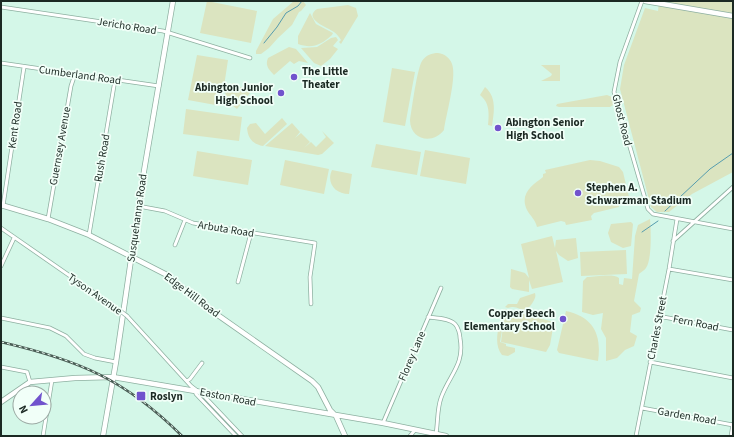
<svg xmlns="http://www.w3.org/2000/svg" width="734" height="437" viewBox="0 0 734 437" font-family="'Source Sans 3',sans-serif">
<rect width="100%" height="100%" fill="#d4f7e8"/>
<path fill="#dbe4c0" d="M 207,1 L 257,11 L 251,43 L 200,33 Z
M 294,1 L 303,1 L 306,5 L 301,11 L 299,12 L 292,25 L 278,38 L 269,48 L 261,54 L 256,54 L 256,51 L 273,19 Z
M 659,1 L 733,1 L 733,172 L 692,194 L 669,212 L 657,212 L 651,207 L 620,89 L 624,65 L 645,8 L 658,11 Z
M 348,5 L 356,8 L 358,16 L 341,44 L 339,42 L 341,40 C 339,37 337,34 334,32 C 329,28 302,19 317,9 Z
M 310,13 L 316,24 L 333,33 L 332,35 C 321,45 312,49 298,44 L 298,36 Z
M 336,37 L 338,40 L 333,46 L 338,49 L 330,59 L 321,66 L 314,63 L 301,48 L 317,47 L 331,38 Z
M 289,47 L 296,49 L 308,63 L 299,61 L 294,64 L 290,61 L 274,75 C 268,69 265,65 268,58 Z
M 438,53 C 445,54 450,58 452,64 C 457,77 446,115 444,130 C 433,145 410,140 410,120 C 412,108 417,69 422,61 C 426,55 432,53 438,53 Z
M 197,55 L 228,60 L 221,106 L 188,100 Z
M 541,65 L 560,65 L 560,81 L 541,81 L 551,76 L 552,74 Z
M 392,68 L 415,72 L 405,126 L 383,122 Z
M 234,83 L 250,93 L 237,109 C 228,103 217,88 234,83 Z
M 485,87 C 497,97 494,112 492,126 L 488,125 C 489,114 490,103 480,95 Z
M 607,95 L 612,97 L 614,100 L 613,105 L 610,107 L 559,107 L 556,106 L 557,104 Z
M 186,109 L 242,117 L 239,141 L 183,134 Z
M 282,118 L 287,124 L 263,146 C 253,144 248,139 247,128 L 250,124 L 256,123 L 265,134 Z
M 292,123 L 300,132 L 295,138 L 301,133 L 310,142 L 304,148 L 311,142 L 316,147 L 326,137 L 322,131 L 334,143 L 322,154 L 318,155 L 265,146 Z
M 376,144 L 421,152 L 417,175 L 371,167 Z
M 425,150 L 470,158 L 466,184 L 420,176 Z
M 197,151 L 252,160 L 248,185 L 193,176 Z
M 285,160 L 329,169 L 324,194 L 280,185 Z
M 590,160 L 600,161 L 619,167 L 623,172 L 629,197 L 618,200 L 619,207 L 594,213 L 591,216 L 592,220 L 566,225 L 565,222 L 561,221 L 537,227 C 535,219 531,217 527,210 C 519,193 533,185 543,177 L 543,174 L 546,173 L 545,170 Z
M 332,170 L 352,174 L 349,194 C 335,194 326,183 332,170 Z
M 650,219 C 651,229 652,260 646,268 C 645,270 641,272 639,274 L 634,301 L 641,308 L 640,312 L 632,315 L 630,332 L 637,336 L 634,346 L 625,350 L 617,358 L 606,361 L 606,338 L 601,329 L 603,313 L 593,315 L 582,312 L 583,281 L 587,277 C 595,277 613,273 619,278 L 619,284 L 623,285 L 624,278 L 632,279 L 635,236 L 638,225 Z
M 631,222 L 633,224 L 631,246 L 623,248 L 611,242 L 608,233 L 611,224 Z
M 552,236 L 555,248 L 556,240 L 576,238 L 578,258 L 568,261 L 559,255 L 556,251 L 563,282 L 532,289 L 529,280 L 529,292 L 512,289 L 510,287 L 511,269 L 525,273 L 529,278 L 521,244 Z
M 626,250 L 627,274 L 581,276 L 580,252 Z
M 535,293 C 536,297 535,298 533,302 C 522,319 521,303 508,308 L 505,307 L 508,304 L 517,304 L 520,298 Z
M 504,309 L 554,322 L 550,345 L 546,352 L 501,342 L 504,319 L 500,342 L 506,344 L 506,346 L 515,348 L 515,352 L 508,356 L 502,355 C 492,342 500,325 503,310 Z
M 566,311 C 593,317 602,334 598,361 L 559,353 L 557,350 Z"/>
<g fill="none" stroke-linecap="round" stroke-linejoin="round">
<path stroke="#559cae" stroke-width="1" d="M 264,43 L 277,27 L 286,13 L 298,6 L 302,1
M 665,211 L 710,169 L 733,153
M 642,232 L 658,221"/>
<g stroke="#8eb0a1" stroke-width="4.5">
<path id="street" d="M 642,1 L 620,62 L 614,92 L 648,209 L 653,214 L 733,229
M 1,7 L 163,31 L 250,58
M 1,63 L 159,86
M 3,206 L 24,67
M 138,206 L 165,211 L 193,223 L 315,243 L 310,277 L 311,304
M 48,219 L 71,86 L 75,74
M 1,228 L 119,310
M 89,235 L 115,80
M 673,241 L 733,187
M 175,245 L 185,220
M 1,266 L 14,238
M 669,269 L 733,280
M 238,282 L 251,233
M 127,316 L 191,386 L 204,396 L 242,436
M 658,316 L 733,330
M 428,317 C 436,318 449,318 455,324 C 458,327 460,334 460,338 C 465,365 449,375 441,398 C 437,409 438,422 436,434
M 1,318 L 50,328 L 66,336 L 84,354 L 95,358 L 116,362
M 650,362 L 733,378
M 1,367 L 27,372 L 30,382
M 187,381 L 190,379 L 202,363
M 195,390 L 196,394 L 236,436
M 642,408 L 733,425
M 383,423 L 441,288
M 43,436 L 52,380
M 410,436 L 415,430
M 636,436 L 669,269 L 677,219
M 731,436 L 733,424"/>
</g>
<g stroke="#8eb0a1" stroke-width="6">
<path id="secondary" d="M 645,1 L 733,16
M 1,205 L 48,219 L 89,235 L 167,275 L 202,304 L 312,381 L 318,387 L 330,410 L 336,416 L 345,436
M 1,402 L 30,382 L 75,378 L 113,377 L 383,423 L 446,436
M 103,436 L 116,362 L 144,171 L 173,1"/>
</g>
<use href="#street" stroke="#fff" stroke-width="3"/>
<use href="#secondary" stroke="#fff" stroke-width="4.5"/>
<g stroke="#4a5d55" stroke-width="2.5">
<path id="rail" d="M 1,342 C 78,360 125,379 182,436"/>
</g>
<use href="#rail" stroke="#f1fff8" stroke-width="1" stroke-dasharray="3" stroke-linecap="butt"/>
<g stroke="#8eb0a1" stroke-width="4.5" stroke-linecap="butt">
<path id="street-bridge" d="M 119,310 L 127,316"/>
</g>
<use href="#street-bridge" stroke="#fff" stroke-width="3"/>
</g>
<g fill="#7153cd" stroke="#f1fff8" stroke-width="1.5">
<circle cx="294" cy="77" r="4"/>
<circle cx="281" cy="93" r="4"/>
<circle cx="498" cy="128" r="4"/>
<circle cx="578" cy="193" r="4"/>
<circle cx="563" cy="319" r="4"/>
<rect x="136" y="391" width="10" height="10" rx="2"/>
</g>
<g text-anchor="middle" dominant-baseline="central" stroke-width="3.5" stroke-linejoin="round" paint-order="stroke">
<g font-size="11" fill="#1b2923" stroke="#f1fff8">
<text transform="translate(127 26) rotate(9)">Jericho Road</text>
<text transform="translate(80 75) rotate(8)">Cumberland Road</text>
<text transform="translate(622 120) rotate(76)">Ghost Road</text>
<text transform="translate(15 125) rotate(-82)">Kent Road</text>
<text transform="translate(60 146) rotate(-80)">Guernsey Avenue</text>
<text transform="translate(102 158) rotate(-80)">Rush Road</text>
<text transform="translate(137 218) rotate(-82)">Susquehanna Road</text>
<text transform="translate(226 229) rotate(9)">Arbuta Road</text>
<text transform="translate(95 294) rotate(35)">Tyson Avenue</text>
<text transform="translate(192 295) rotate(37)">Edge Hill Road</text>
<text transform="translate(696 323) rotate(11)">Fern Road</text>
<text transform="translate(657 328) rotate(-79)">Charles Street</text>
<text transform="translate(412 356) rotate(-67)">Florey Lane</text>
<text transform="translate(228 397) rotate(11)">Easton Road</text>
<text transform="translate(687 416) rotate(10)">Garden Road</text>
</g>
<g font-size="11" font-weight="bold" fill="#1b2923" stroke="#f1fff8" text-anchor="start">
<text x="302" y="71">The Little<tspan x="302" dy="13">Theater</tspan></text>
<text x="273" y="87" text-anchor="end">Abington Junior<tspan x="273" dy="13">High School</tspan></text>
<text x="506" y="122">Abington Senior<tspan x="506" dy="13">High School</tspan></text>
<text x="586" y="187">Stephen A.<tspan x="586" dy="13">Schwarzman Stadium</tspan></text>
<text x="555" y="313" text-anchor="end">Copper Beech<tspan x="555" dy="13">Elementary School</tspan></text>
<text x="150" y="396">Roslyn</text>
</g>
</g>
<rect width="734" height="437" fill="none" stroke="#1b2923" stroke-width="4"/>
<g transform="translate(32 405) rotate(243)"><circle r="19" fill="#f1fff8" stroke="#9ba9a3"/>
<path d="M0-3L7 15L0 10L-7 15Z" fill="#7153cd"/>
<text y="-6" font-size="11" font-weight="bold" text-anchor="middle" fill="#1b2923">N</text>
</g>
</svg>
